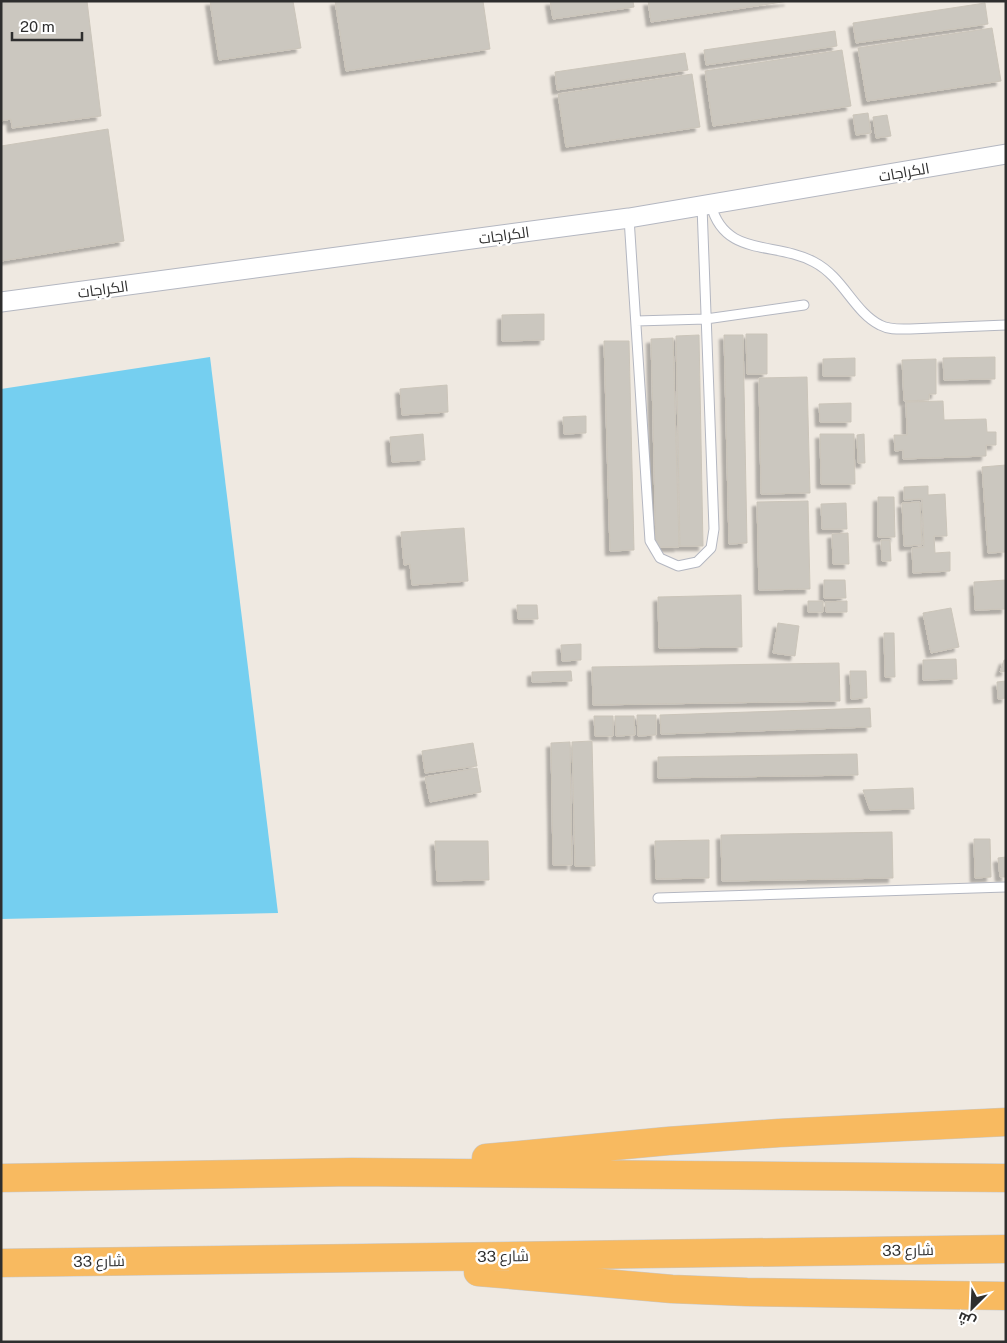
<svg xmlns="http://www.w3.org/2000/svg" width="1007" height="1343" viewBox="0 0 1007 1343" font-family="'Public Sans',Cairo,sans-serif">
<defs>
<filter id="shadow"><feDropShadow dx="-4.5" dy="4.5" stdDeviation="1" flood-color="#0004"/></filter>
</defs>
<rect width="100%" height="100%" fill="#efe9e1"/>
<path fill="#75cff0" d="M 210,357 L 278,913 L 1,919 L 1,389 Z"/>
<path fill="#cbc7bf" stroke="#cbc5ba" filter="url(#shadow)" d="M 1,1 L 87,1 L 101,116 L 12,128 L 11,119 L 1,121 Z
M 210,1 L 293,1 L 301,48 L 219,60 Z
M 335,1 L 483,1 L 490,49 L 346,71 Z
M 550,1 L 633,1 L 634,7 L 553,19 Z
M 648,1 L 789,1 L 651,22 Z
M 985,3 L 988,24 L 856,43 L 853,23 Z
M 992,28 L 1001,81 L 867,101 L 858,48 Z
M 835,31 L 837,46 L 706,65 L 704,50 Z
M 842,50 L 851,106 L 713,126 L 705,71 Z
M 685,53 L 688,70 L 557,90 L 555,72 Z
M 692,74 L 700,127 L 566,147 L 558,94 Z
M 868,113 L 871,133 L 856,135 L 853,115 Z
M 887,115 L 891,136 L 876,138 L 873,117 Z
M 108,129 L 124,241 L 1,261 L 1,146 Z
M 544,314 L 544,340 L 502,341 L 502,315 Z
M 746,334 L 767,334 L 767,374 L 747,374 Z
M 699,335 L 703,546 L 680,546 L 676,336 Z
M 724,335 L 743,335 L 747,543 L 729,544 Z
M 673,338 L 679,547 L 656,547 L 651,339 Z
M 604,341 L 629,341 L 634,550 L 610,551 Z
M 995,357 L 995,379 L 944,380 L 943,358 Z
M 855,358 L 855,376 L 823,376 L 823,359 Z
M 936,359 L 936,394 L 929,394 L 929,400 L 904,401 L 902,360 Z
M 807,377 L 810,493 L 761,494 L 759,378 Z
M 447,385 L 448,412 L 402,415 L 400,389 Z
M 943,401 L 944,420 L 986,419 L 987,432 L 996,432 L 996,445 L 986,445 L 986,456 L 903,459 L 903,450 L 895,451 L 894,435 L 907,435 L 906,402 Z
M 851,403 L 851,422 L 820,422 L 819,404 Z
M 586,416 L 586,433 L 564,434 L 563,417 Z
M 423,434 L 425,460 L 392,462 L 390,437 Z
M 820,434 L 854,434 L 855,484 L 821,484 Z
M 864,434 L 865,463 L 858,463 L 857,435 Z
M 1006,465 L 1006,552 L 988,553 L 982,467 Z
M 928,486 L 928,495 L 945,494 L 947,536 L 934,536 L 935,553 L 950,552 L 950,571 L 913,573 L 912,548 L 924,547 L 922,499 L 904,500 L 904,487 Z
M 878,497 L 894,497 L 895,537 L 878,537 Z
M 808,501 L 810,589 L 759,590 L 757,502 Z
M 920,502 L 922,545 L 904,546 L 902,503 Z
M 846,503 L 847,529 L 822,529 L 821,504 Z
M 464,528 L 468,581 L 412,585 L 410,564 L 404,565 L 401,532 Z
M 848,533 L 849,564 L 833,564 L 832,534 Z
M 881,540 L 890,540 L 891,561 L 882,561 Z
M 824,580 L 845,580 L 846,598 L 824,598 Z
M 1006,580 L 1006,609 L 975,610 L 974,582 Z
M 741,595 L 742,647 L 659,648 L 658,597 Z
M 808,601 L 823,601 L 823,612 L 808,612 Z
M 847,601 L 847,612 L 826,612 L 825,602 Z
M 517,605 L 537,605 L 538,619 L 518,619 Z
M 951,608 L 959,647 L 931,653 L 923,613 Z
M 778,623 L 799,626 L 795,656 L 773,653 Z
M 884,633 L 894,633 L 895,677 L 885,677 Z
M 581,644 L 581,660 L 562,661 L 561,645 Z
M 956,659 L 957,679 L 923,680 L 923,660 Z
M 1004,660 L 1006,660 L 1006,671 L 1000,672 Z
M 839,663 L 840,701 L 593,705 L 592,667 Z
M 571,671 L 572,681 L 532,682 L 532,672 Z
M 850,671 L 866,671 L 867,698 L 851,699 Z
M 1006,681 L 1006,698 L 998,699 L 997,682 Z
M 870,708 L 871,727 L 661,734 L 660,715 Z
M 637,715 L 656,715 L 656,735 L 638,736 Z
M 594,716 L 613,716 L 613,736 L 595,736 Z
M 615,716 L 634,716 L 635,735 L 616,736 Z
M 592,741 L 595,866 L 575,866 L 572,742 Z
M 570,742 L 572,865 L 553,865 L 551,743 Z
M 473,743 L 477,766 L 425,773 L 422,751 Z
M 857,754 L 858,775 L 658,778 L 658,757 Z
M 477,768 L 481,792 L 430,802 L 425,777 Z
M 913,788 L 914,809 L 870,810 L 863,790 Z
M 892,832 L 893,878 L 722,881 L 721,835 Z
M 974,839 L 990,839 L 991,877 L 975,878 Z
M 709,840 L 709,878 L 656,879 L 655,841 Z
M 435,841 L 488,841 L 489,880 L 437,881 Z
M 1006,857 L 1006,877 L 1000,877 L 998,858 Z"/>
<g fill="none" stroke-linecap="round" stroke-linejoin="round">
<g stroke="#b4b7c1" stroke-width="11">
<path id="service" d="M 711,205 C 725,258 775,241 814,262 C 843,277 854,312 880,325 C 889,330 900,329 910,329 L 1006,325
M 629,218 L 650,541 L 660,558 L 678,566 L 697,562 L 711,548 L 714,529 L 702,206
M 636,321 L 706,319 L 804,305
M 658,898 L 1006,887"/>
</g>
<g stroke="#b4b7c1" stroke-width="21">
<path id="minor" d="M 1,302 L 629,218 L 1006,154"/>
</g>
<g stroke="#c9c9c9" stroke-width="29">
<path id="trunk" d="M 486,1158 L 668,1141 L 779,1133 L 1006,1122
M 1,1178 L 352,1172 L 1006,1178
M 1,1263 L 1006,1249
M 478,1272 L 672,1289 L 747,1292 L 1006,1296"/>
</g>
<use href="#service" stroke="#fff" stroke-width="9"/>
<use href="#minor" stroke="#fff" stroke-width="19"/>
<use href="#trunk" stroke="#f8ba60" stroke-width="28"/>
</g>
<g text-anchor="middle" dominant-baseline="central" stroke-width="5" stroke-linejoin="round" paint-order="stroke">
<g font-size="15" fill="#2e2e2e" stroke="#fff">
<text transform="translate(904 172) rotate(-10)">الكراجات</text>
<text transform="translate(504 235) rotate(-8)">الكراجات</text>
<text transform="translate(103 289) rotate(-8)">الكراجات</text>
<text transform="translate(908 1250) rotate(-1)">شارع 33</text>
<text transform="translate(503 1256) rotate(-1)">شارع 33</text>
<text transform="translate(99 1261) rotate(-1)">شارع 33</text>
</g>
</g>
<rect width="1007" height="1343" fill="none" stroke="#2e2e2e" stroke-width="5"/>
<g transform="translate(972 1308) rotate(204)" stroke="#ffffff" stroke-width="4" paint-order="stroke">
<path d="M0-4L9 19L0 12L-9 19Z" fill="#2e2e2e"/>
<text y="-8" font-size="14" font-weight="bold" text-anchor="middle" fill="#2e2e2e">ش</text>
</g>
<path d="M12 32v8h70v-8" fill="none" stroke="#2e2e2e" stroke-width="2.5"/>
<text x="20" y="32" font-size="15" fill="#2e2e2e" stroke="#ffffff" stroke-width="4" paint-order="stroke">20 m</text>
</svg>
